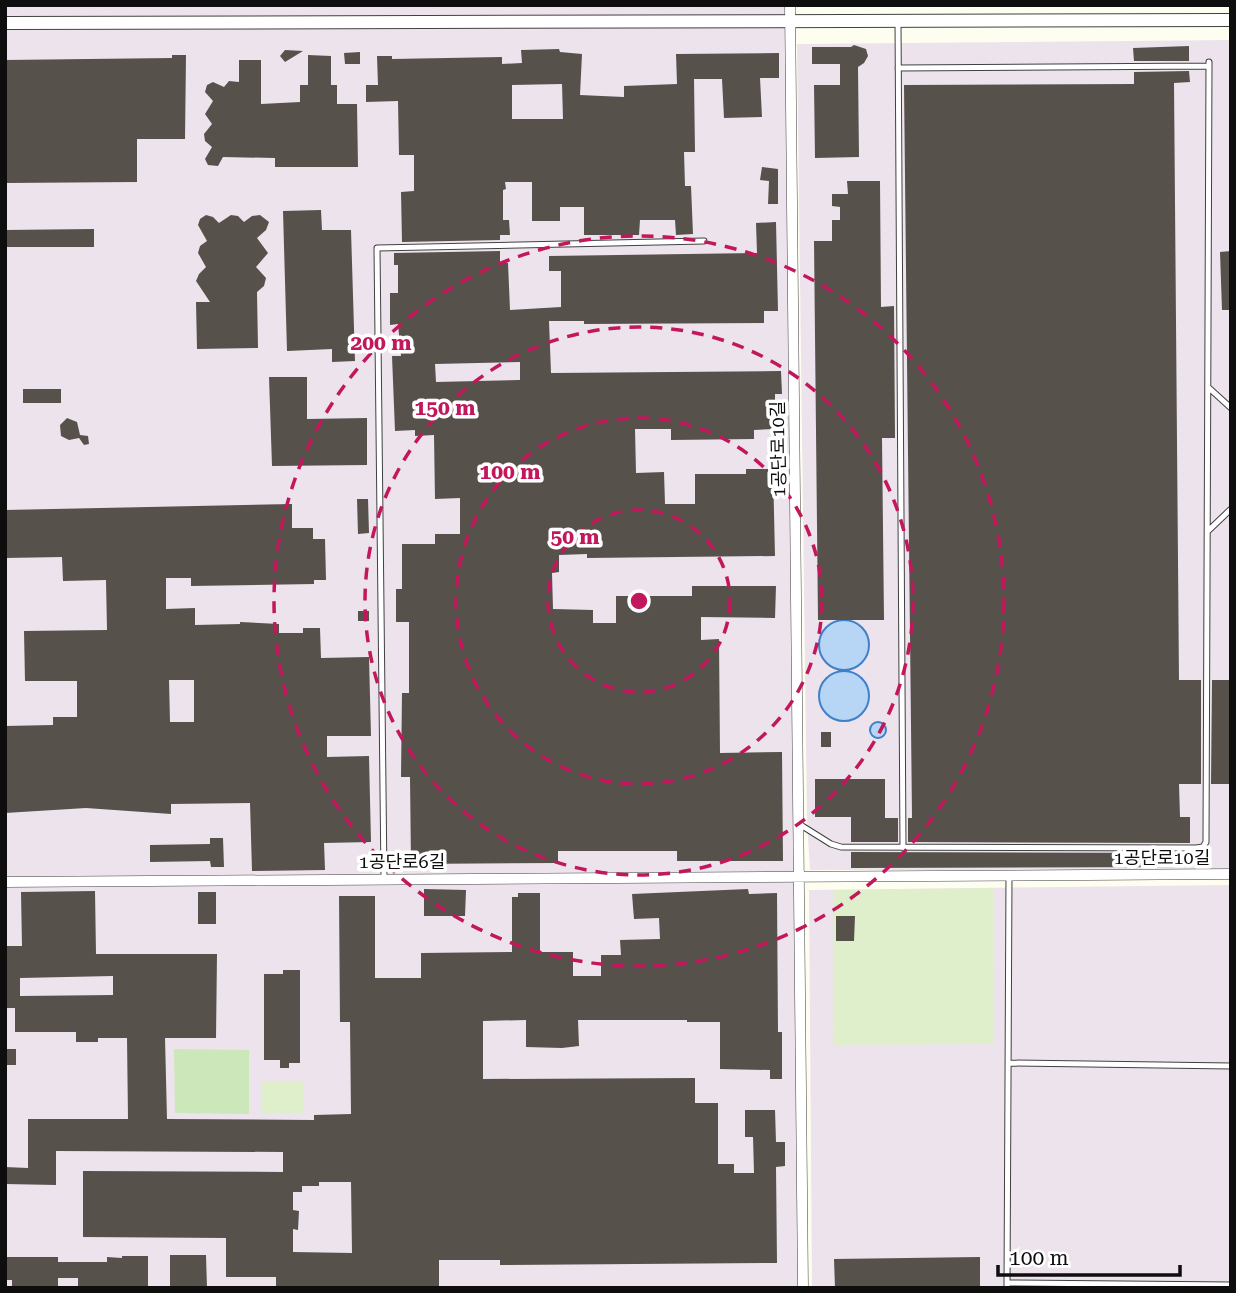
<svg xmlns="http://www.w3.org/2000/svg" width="1236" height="1293" viewBox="0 0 1236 1293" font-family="'Roboto Serif','Noto Sans KR',serif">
<rect width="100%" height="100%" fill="#fefef0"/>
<path fill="#ede3ec" d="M 5,5 L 790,5 L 803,1288 L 5,1288 Z
M 1231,40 L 1231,871 L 810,870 L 807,823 L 797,44 Z
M 1231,885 L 1231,1288 L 812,1288 L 809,890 Z"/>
<path fill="#cce8bb" d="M 174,1049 L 249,1050 L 249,1114 L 175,1113 Z"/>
<path fill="#dfefcc" d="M 993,888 L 994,1044 L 834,1045 L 833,890 Z
M 261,1081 L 303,1081 L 303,1114 L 261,1113 Z"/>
<path fill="#b7d5f4" stroke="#4080c9" stroke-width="2" d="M819 645a25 25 0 1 1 50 0a25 25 0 1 1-50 0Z
M819 696a25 25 0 1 1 50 0a25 25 0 1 1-50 0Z
M870 730a8 8 0 1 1 16 0a8 8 0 1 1-16 0Z"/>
<path fill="#57514b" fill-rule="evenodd" d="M 854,45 L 866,49 L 868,56 L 864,63 L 858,67 L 859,157 L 815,158 L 814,85 L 840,85 L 840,64 L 812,64 L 812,47 L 851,47 Z
M 1189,46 L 1189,61 L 1134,61 L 1133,48 Z
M 559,49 L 560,52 L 582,54 L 580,95 L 624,97 L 624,86 L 677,84 L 676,54 L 779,53 L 779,78 L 760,78 L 762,117 L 724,118 L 722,79 L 694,79 L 695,152 L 684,152 L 685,186 L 691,186 L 693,234 L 676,235 L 675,220 L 640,220 L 639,235 L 584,235 L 584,207 L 560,207 L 560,221 L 532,221 L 532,182 L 505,182 L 506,189 L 503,190 L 503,220 L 509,220 L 510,235 L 500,235 L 500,240 L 402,242 L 401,192 L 414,191 L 414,155 L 399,155 L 398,101 L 366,102 L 366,85 L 378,85 L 377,56 L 392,56 L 392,59 L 502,57 L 502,64 L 522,63 L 521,50 ZM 562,84 L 563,119 L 512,119 L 512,85 Z
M 285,50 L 303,51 L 285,62 L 280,56 Z
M 360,52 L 360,64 L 345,64 L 344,53 Z
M 172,55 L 186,55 L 185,139 L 137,139 L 137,182 L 5,183 L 5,60 L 172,58 Z
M 308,55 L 331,56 L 331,85 L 337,85 L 337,104 L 357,104 L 358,167 L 275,167 L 275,158 L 223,157 L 218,166 L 208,165 L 205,159 L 212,147 L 205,141 L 204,134 L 212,124 L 205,114 L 213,101 L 205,92 L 207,85 L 213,82 L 224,87 L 229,81 L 239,82 L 239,60 L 261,60 L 261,104 L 300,102 L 300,85 L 308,85 Z
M 1189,71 L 1190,82 L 1174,83 L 1179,680 L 1201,680 L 1201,784 L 1179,784 L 1180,817 L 1190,817 L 1190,843 L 908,842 L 908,818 L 912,818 L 904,85 L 1134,84 L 1134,72 Z
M 762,167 L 778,169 L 778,204 L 768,204 L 769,181 L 760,180 Z
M 847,181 L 880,181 L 881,307 L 894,306 L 895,438 L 882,438 L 884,620 L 818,620 L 814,241 L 832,241 L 832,220 L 840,220 L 840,207 L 832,206 L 832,194 L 848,194 Z
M 321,210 L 322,230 L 351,230 L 355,361 L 332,362 L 332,349 L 287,351 L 283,211 Z
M 206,215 L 213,217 L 219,223 L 231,215 L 238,216 L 244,222 L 252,216 L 260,215 L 269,222 L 266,230 L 257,238 L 268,253 L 256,267 L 266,278 L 264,286 L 257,292 L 258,348 L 197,349 L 196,302 L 210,302 L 196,281 L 199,274 L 206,267 L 198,253 L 200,246 L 207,241 L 198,225 L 200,219 Z
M 776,222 L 778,311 L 764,311 L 764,323 L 584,324 L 584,321 L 549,321 L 551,373 L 781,371 L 782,394 L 775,394 L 775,429 L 754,430 L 754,439 L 671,440 L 671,429 L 635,429 L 636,473 L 664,472 L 665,504 L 695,504 L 695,474 L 746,474 L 746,469 L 773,469 L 775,556 L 587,558 L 587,554 L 559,555 L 559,572 L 552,573 L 553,609 L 593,610 L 593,623 L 616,623 L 616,596 L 692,596 L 692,586 L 776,586 L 775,618 L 701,617 L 701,640 L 719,639 L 720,753 L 782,752 L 783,861 L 677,861 L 677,851 L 558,851 L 558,863 L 411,864 L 410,777 L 401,777 L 402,693 L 409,693 L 409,622 L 396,622 L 396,589 L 402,589 L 402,544 L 435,544 L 435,534 L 460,534 L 460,498 L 435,499 L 434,435 L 415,436 L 415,430 L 395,431 L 392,356 L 401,356 L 398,324 L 390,325 L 390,293 L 398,293 L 398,265 L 394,265 L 394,253 L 500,251 L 500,263 L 508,263 L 510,310 L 561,307 L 561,271 L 549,271 L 549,256 L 757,253 L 756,223 ZM 520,362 L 520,380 L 436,382 L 435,364 Z
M 94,229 L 94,247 L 5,247 L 5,230 Z
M 1231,251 L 1231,310 L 1222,310 L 1220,252 Z
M 269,377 L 307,377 L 307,419 L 367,418 L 367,465 L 272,466 Z
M 23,389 L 61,389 L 61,403 L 23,403 Z
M 67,418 L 77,422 L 80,435 L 88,436 L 89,444 L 84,445 L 79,438 L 69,440 L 61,436 L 60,425 Z
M 774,435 L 783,435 L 784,448 L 774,449 Z
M 357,499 L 368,499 L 369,533 L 358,534 Z
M 292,504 L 292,528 L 313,528 L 313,539 L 325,539 L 326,580 L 314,580 L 314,584 L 191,586 L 191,578 L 166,578 L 166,609 L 195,608 L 195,625 L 240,624 L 240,622 L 279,624 L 279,633 L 303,633 L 303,628 L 320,628 L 321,658 L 369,657 L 371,736 L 327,736 L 327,757 L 369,756 L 371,842 L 324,843 L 325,870 L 252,871 L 250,803 L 171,804 L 171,814 L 86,808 L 5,813 L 5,726 L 53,725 L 53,717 L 77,717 L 77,681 L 25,681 L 24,631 L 107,630 L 106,580 L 63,581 L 62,557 L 5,558 L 5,510 ZM 169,680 L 194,680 L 194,722 L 170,722 Z
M 358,611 L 369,611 L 369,621 L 358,621 Z
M 1212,680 L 1231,680 L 1231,784 L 1211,784 Z
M 821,732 L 831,732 L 831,747 L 821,747 Z
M 815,779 L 885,779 L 885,818 L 898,818 L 898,842 L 851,842 L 851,817 L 815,817 Z
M 210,838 L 223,838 L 224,867 L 211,867 L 210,861 L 150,862 L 150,845 L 210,844 Z
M 851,852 L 1190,853 L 1190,867 L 851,868 Z
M 424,889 L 466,890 L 465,916 L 424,916 Z
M 748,889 L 749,894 L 777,893 L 778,1032 L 782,1032 L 782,1079 L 770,1079 L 770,1070 L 720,1069 L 720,1022 L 687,1022 L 687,1020 L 578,1020 L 579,1046 L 562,1048 L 526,1047 L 526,1020 L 483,1021 L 483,1079 L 695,1078 L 695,1103 L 718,1103 L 718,1164 L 734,1164 L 734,1173 L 754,1173 L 753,1137 L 745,1137 L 745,1110 L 775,1110 L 776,1142 L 785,1142 L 785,1166 L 776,1167 L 777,1263 L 500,1265 L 500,1260 L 439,1260 L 439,1288 L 276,1288 L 276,1277 L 226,1277 L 226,1238 L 83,1237 L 83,1171 L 283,1172 L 283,1152 L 56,1151 L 56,1185 L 5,1184 L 5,1167 L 28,1168 L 28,1119 L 128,1119 L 127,1038 L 98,1038 L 98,1042 L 76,1042 L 76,1032 L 15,1032 L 15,1008 L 5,1008 L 5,946 L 22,946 L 21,892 L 95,891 L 96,954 L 217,954 L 216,1038 L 165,1038 L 167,1119 L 314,1120 L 314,1115 L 351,1114 L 350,1022 L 340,1022 L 339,896 L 375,896 L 375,978 L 421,978 L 421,953 L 512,952 L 512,897 L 518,897 L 518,893 L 540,893 L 540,952 L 573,952 L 573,976 L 601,976 L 601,955 L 621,955 L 620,940 L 660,939 L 659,918 L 634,919 L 632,894 ZM 113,976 L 113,995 L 20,996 L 20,978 ZM 319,1182 L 351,1182 L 352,1253 L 293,1252 L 293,1229 L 298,1230 L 299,1211 L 293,1210 L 293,1192 L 302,1192 L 302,1186 L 319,1186 Z
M 198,892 L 216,892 L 216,924 L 198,924 Z
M 836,916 L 855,916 L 854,941 L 836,941 Z
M 283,970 L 300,970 L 300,1063 L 289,1063 L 289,1068 L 280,1068 L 280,1060 L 264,1060 L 264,974 L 283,974 Z
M 5,1049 L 16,1049 L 16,1065 L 5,1065 Z
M 170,1255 L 206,1255 L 207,1288 L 170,1288 Z
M 122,1256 L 148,1256 L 148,1288 L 78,1288 L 78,1278 L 58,1278 L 58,1288 L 12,1288 L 12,1280 L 5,1280 L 5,1257 L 58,1257 L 58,1262 L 107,1262 L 107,1257 L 122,1258 Z
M 980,1257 L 980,1288 L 835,1288 L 834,1259 Z"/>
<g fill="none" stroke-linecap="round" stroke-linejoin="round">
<g stroke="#414141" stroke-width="7">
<path id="service" d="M 898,21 L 903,848
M 898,68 L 1209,66
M 1209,388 L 1231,408
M 1208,531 L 1231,509
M 799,824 L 831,844 L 841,847 L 1196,848 L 1203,847 L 1206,842 L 1209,62
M 384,879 L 377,248 L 704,241
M 1008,1063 L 1231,1066
M 1007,1283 L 1231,1285
M 1007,1288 L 1009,875"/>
</g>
<g stroke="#414141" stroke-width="11">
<path id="minor" d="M 790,5 L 803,1288
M 5,882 L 1231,874"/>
</g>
<g stroke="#414141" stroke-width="14">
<path id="tertiary" d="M 5,23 L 1231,20"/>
</g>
<use href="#service" stroke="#fff" stroke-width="5"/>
<use href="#minor" stroke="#fff" stroke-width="10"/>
<use href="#tertiary" stroke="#fff" stroke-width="12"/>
</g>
<g fill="none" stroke="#c2185b" stroke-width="3.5" stroke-dasharray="12 9">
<circle cx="639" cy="601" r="91"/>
<circle cx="639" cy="601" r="183"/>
<circle cx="639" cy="601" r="274"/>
<circle cx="639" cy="601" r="365"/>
</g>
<g text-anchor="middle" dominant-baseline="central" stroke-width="7" stroke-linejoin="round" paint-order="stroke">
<g font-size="18" fill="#0e0e0e" stroke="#fff">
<text transform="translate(778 449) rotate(-91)">1공단로10길</text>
<text x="1162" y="857">1공단로10길</text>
<text x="402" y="861">1공단로6길</text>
</g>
</g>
<circle cx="639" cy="601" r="10" fill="#c2185b" stroke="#fff" stroke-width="3.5"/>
<g font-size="21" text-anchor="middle" font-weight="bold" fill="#c2185b" stroke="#fff" stroke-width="7" stroke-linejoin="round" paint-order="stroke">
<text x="381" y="350">200 m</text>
<text x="445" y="415">150 m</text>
<text x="510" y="479">100 m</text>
<text x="575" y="544">50 m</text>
</g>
<rect width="1236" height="1293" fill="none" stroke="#0e0e0e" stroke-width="14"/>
<path d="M998 1265v10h182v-10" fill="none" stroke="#0e0e0e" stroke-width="3.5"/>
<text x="1009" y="1265" font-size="21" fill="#0e0e0e" stroke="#ffffff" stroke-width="5" paint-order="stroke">100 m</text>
</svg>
